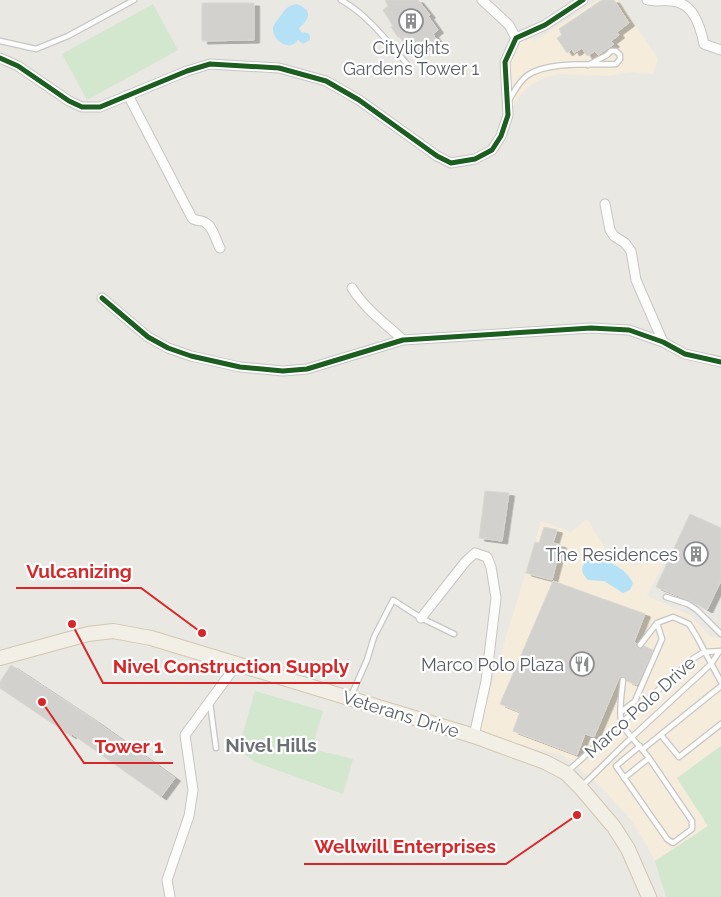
<svg xmlns="http://www.w3.org/2000/svg" width="721" height="897" viewBox="0 0 721 897" font-family="Raleway,sans-serif">
<defs>
<filter id="shadow"><feDropShadow dx="5.5" dy="3" stdDeviation="0" flood-color="#0004"/></filter>
</defs>
<rect width="100%" height="100%" fill="#eae8e3"/>
<path fill="#f5ecdb" d="M 598,0 L 618,0 L 658,59 L 653,74 L 629,72 L 609,76 L 559,74 L 546,77 L 529,86 L 519,97 L 508,115 L 507,56 L 516,38 L 528,36 L 535,41 Z
M 587,519 L 612,559 L 638,565 L 668,555 L 647,596 L 690,615 L 711,637 L 721,638 L 721,746 L 677,778 L 708,826 L 655,861 L 643,839 L 631,820 L 600,786 L 564,756 L 480,733 L 487,700 L 541,521 L 571,532 Z"/>
<path fill="#d3e6ce" d="M 153,4 L 178,50 L 87,100 L 62,54 Z
M 255,691 L 323,711 L 312,749 L 353,759 L 343,794 L 255,762 L 238,750 Z
M 721,746 L 721,897 L 666,897 L 655,861 L 708,826 L 677,778 Z"/>
<path fill="#b5e1f7" d="M 297,4 C 313,11 310,18 299,28 L 301,32 L 308,33 L 310,36 L 310,40 L 303,44 L 298,40 C 290,52 273,41 273,29 C 273,24 276,22 279,18 C 285,10 286,6 297,4 Z
M 589,559 C 607,559 625,567 633,583 L 630,590 L 623,593 L 604,581 L 588,580 C 580,572 580,566 589,559 Z"/>
<path fill="#d3d1ce" stroke="#d9d7d2" filter="url(#shadow)" d="M 385,0 L 418,0 L 430,15 L 428,16 L 438,30 L 433,34 L 436,39 L 418,51 L 415,46 L 409,50 L 399,36 L 398,37 L 391,27 L 393,26 L 383,10 L 388,6 Z
M 602,0 L 614,0 L 629,23 L 617,32 L 619,35 L 611,41 L 614,44 L 598,55 L 595,51 L 587,56 L 582,48 L 574,53 L 572,49 L 567,53 L 557,38 L 562,35 L 559,29 Z
M 202,3 L 254,3 L 254,40 L 202,41 Z
M 485,491 L 509,493 L 502,541 L 479,538 Z
M 690,514 L 721,528 L 721,581 L 707,610 L 689,600 L 656,587 Z
M 544,527 L 557,530 L 553,543 L 561,545 L 552,580 L 526,573 L 535,542 L 539,543 Z
M 553,581 L 645,614 L 634,642 L 636,643 L 636,647 L 639,649 L 644,646 L 653,650 L 637,685 L 627,681 L 626,678 L 624,676 L 619,678 L 594,737 L 585,734 L 577,755 L 513,731 L 520,712 L 500,704 Z
M 11,665 L 97,722 L 175,778 L 161,797 L 72,734 L 71,736 L 0,688 L 0,682 Z"/>
<g fill="none" stroke-linecap="round" stroke-linejoin="round">
<g stroke="#c6c6c6" stroke-width="7">
<path id="service" d="M 341,0 C 368,15 387,41 407,64
M 0,41 L 36,49 L 68,36 L 134,0
M 509,100 C 514,92 519,81 528,75 C 549,61 590,65 616,64 L 620,59 L 620,55 L 616,51 L 611,51 L 607,55 L 588,65
M 666,597 L 688,604 L 697,610 L 721,634
M 640,645 L 657,623 L 673,617 L 689,624 L 697,637 L 721,682
M 623,680 C 622,690 618,715 622,724 C 624,730 644,751 649,758 L 692,821 L 692,829 L 673,843 L 667,839 L 616,766 L 640,746
M 351,696 L 367,660 L 374,637 L 393,600 L 421,618 L 454,634
M 210,703 L 216,748
M 621,712 L 635,701 L 662,639 L 657,623
M 661,735 L 679,757 L 721,724
M 643,749 L 721,686
M 568,771 L 694,658 L 704,652 L 721,651
M 624,778 L 649,758
M 583,785 L 632,737 L 711,664 L 719,652"/>
</g>
<g stroke="#c6c6c6" stroke-width="11">
<path id="minor" d="M 482,0 L 509,25 L 516,38
M 647,0 C 655,2 663,0 671,1 C 693,2 700,25 704,44 L 721,50
M 0,58 L 18,66 L 69,101 L 82,107 L 100,107 L 187,71 L 210,64 L 279,68 L 326,81 L 359,100 L 437,156 L 451,163 L 475,159 L 492,150 L 501,136 L 508,115 L 505,62 L 516,38 L 545,25 L 583,0
M 128,95 L 192,218 C 196,222 201,219 206,223 C 213,227 216,241 220,248
M 605,204 L 610,230 L 614,236 L 625,243 L 631,251 L 636,280 L 663,342
M 352,288 C 365,309 385,323 403,340
M 102,298 L 148,337 L 168,348 L 191,356 L 240,367 L 283,371 L 307,369 L 403,340 L 591,328 L 629,330 L 663,342 L 685,354 L 721,362
M 421,618 L 466,561 L 475,553 L 487,557 L 491,567 L 496,598 L 486,681 L 474,736
M 170,897 L 167,880 L 189,816 L 193,790 L 185,735 L 237,664"/>
</g>
<g stroke="#d2c6b0" stroke-width="16">
<path id="primary" d="M 0,658 L 88,634 L 113,631 L 151,638 L 474,736 L 545,762 L 566,773 L 580,787 L 614,827 L 628,849 L 649,897"/>
</g>
<use href="#service" stroke="#fcfcfb" stroke-width="4.5"/>
<use href="#minor" stroke="#fcfcfb" stroke-width="9"/>
<use href="#primary" stroke="#f2efe6" stroke-width="14"/>
<g stroke="#fff" stroke-width="8">
<path id="cycleway" d="M 0,58 L 18,66 L 69,101 L 82,107 L 100,107 L 187,71 L 210,64 L 279,68 L 326,81 L 359,100 L 437,156 L 451,163 L 475,159 L 492,150 L 501,136 L 508,115 L 505,62 L 516,38 L 545,25 L 583,0
M 102,298 L 148,337 L 168,348 L 191,356 L 240,367 L 283,371 L 307,369 L 403,340 L 591,328 L 629,330 L 663,342 L 685,354 L 721,362"/>
</g>
<use href="#cycleway" stroke="#1b5e20" stroke-width="5"/>
</g>
<defs>
<g id="building-ring" transform="scale(1.25)"><circle r="9.5" fill="#fff" stroke="#8c8e8f" stroke-width="1.5"/><path d="M-4-6H4V6H1V3H-1V6H-4ZM-2.5-4.3h1.7v1.8h-1.7ZM.8-4.3h1.7v1.8H.8ZM-2.5-1h1.7V.8h-1.7ZM.8-1h1.7V.8H.8Z" fill="#8c8e8f"/></g>
<g id="restaurant-ring" transform="scale(1.25)"><circle r="9.5" fill="#fff" stroke="#8c8e8f" stroke-width="1.5"/><path d="M-5-6h1v4h1v-4h1v4h1v-4h1v5L-1.5 .5V6h-2V.5L-5-1ZM5-6V6H3V1.5H1.5Q1.5-4 5-6Z" fill="#8c8e8f"/></g>
</defs>
<g fill-rule="evenodd">
<use href="#building-ring" x="411" y="21"/>
<use href="#building-ring" x="696" y="554"/>
<use href="#restaurant-ring" x="582" y="664"/>
</g>
<g text-anchor="middle" dominant-baseline="central" stroke-width="4.5" stroke-linejoin="round" paint-order="stroke">
<g font-size="18" fill="#595e62" stroke="#fff" text-anchor="end">
<text x="411" y="47" text-anchor="middle">Citylights<tspan x="411" dy="21">Gardens Tower 1</tspan></text>
<text x="678" y="554">The Residences</text>
<text x="564" y="664">Marco Polo Plaza</text>
</g>
<g font-size="18" fill="#595e62" stroke="#fff">
<text transform="translate(640 707) rotate(-42)">Marco Polo Drive</text>
<text transform="translate(401 714) rotate(17)">Veterans Drive</text>
</g>
<g font-size="19" font-weight="bold" fill="#6a7074" stroke="#fff">
<text x="271" y="745">Nivel Hills</text>
</g>
</g>
<path fill="none" stroke="#d62828" stroke-width="2" d="M202 633L141 588H16M72 624L103 683H360M42 702L84 763H173M577 815L506 864H304"/>
<g fill="#d62828" stroke="#fff" stroke-width="2">
<circle cx="202" cy="633" r="5"/>
<circle cx="72" cy="624" r="5"/>
<circle cx="42" cy="702" r="5"/>
<circle cx="577" cy="815" r="5"/>
</g>
<g font-size="19" text-anchor="middle" font-weight="bold" fill="#d62828" stroke="#fff" stroke-width="4.5" stroke-linejoin="round" paint-order="stroke">
<text x="79" y="578">Vulcanizing</text>
<text x="231" y="673">Nivel Construction Supply</text>
<text x="129" y="753">Tower 1</text>
<text x="405" y="853">Wellwill Enterprises</text>
</g>
</svg>
